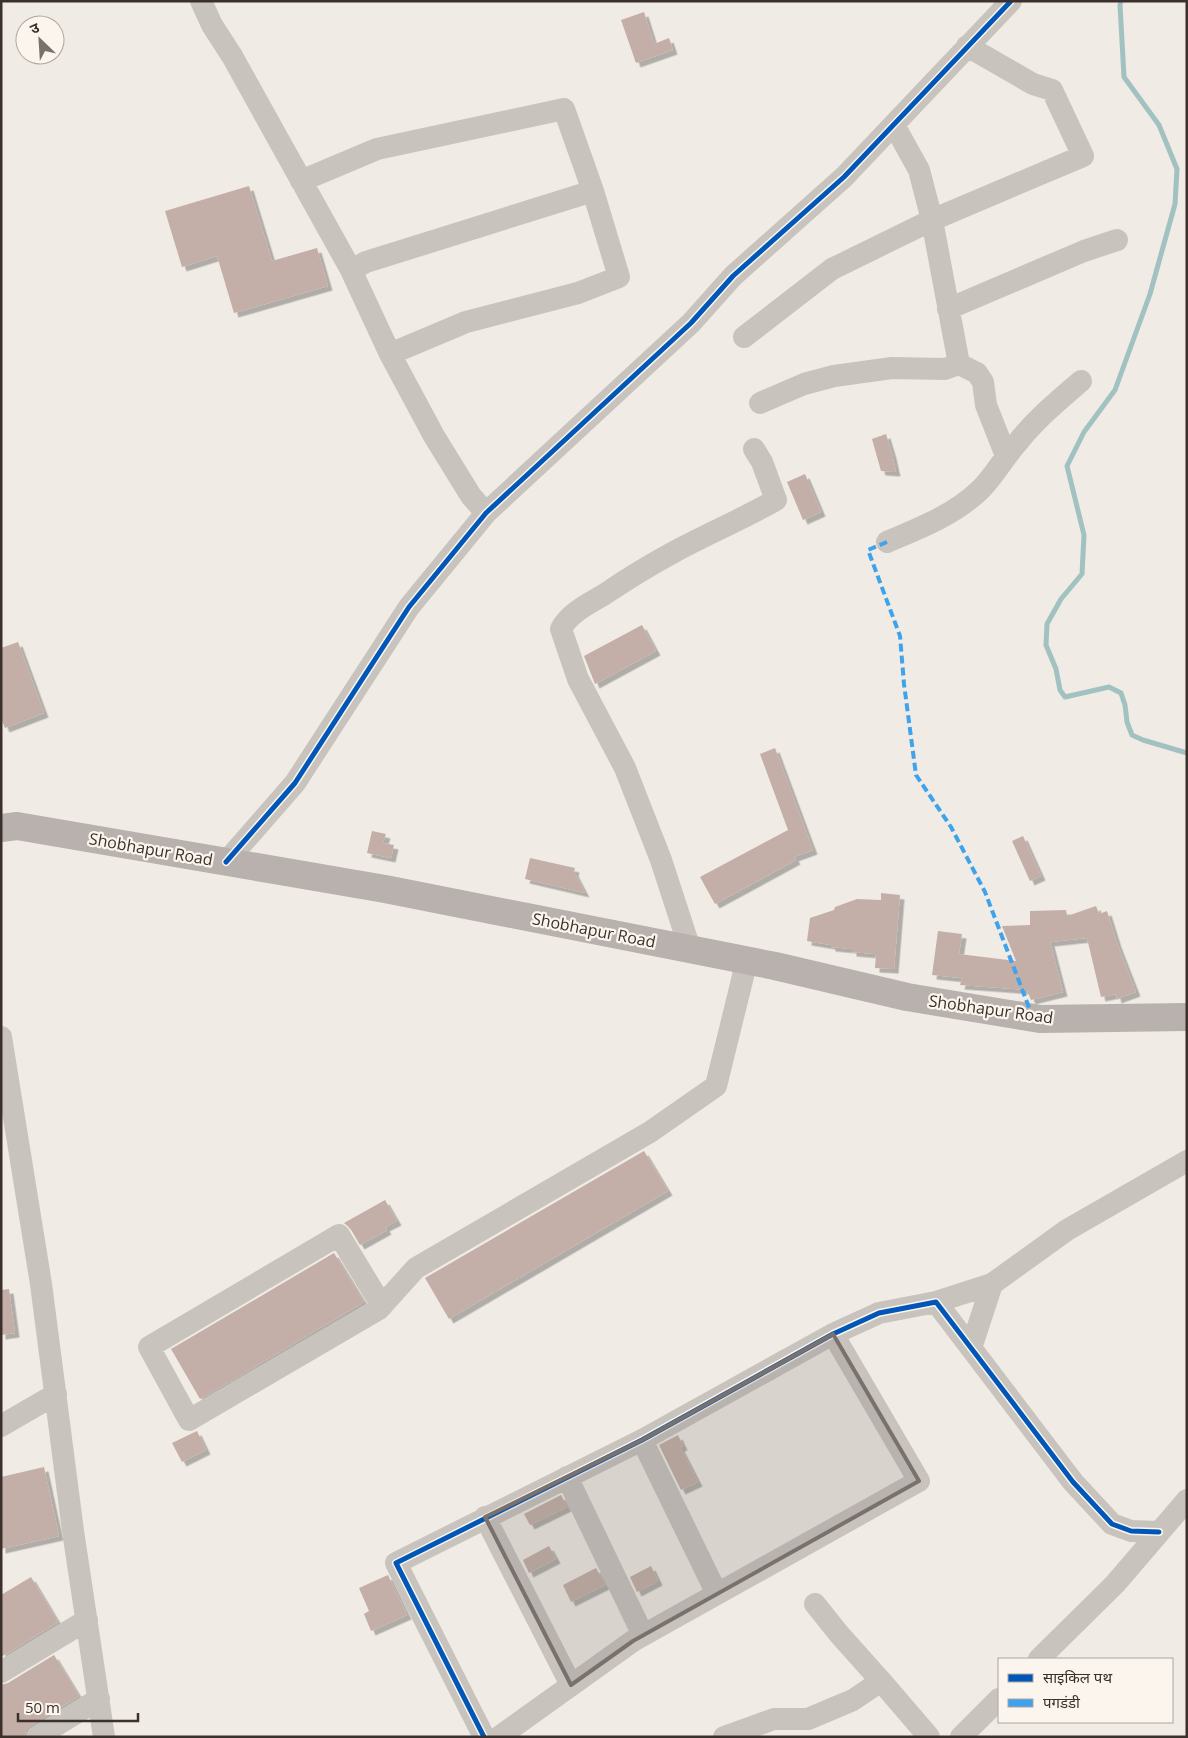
<svg xmlns="http://www.w3.org/2000/svg" width="1188" height="1738" viewBox="0 0 1188 1738" font-family="'Open Sans','Noto Sans Devanagari',sans-serif">
<defs>
<filter id="shadow"><feDropShadow dx="4.5" dy="4.5" stdDeviation="0" flood-color="#0004"/></filter>
</defs>
<rect width="100%" height="100%" fill="#f0ebe5"/>
<g fill="none" stroke-linecap="round" stroke-linejoin="round">
<path stroke="#a1c2c1" stroke-width="5" d="M 1121,1 L 1120,5 L 1124,77 L 1159,125 L 1177,169 L 1175,204 L 1150,294 L 1115,390 L 1084,432 L 1067,466 L 1084,535 L 1082,574 L 1061,599 L 1047,624 L 1046,645 L 1056,669 L 1060,690 L 1065,697 L 1109,687 L 1121,693 L 1125,705 L 1127,722 L 1132,735 L 1143,740 L 1187,753"/>
</g>
<path fill="#c3afa7" filter="url(#shadow)" d="M 644,12 L 654,44 L 669,38 L 673,50 L 636,63 L 621,20 Z
M 249,186 L 272,261 L 317,248 L 328,286 L 234,313 L 217,256 L 182,267 L 165,211 Z
M 886,434 L 892,454 L 896,472 L 881,471 L 872,439 Z
M 805,474 L 821,512 L 803,520 L 787,482 Z
M 642,625 L 656,651 L 595,684 L 584,656 Z
M 18,642 L 44,713 L 5,728 L 1,718 L 1,648 Z
M 775,748 L 813,850 L 794,857 L 796,860 L 715,904 L 700,877 L 788,830 L 760,754 Z
M 372,831 L 386,834 L 383,843 L 394,845 L 391,858 L 367,853 Z
M 1023,836 L 1041,876 L 1030,881 L 1012,841 Z
M 530,858 L 575,868 L 574,872 L 585,893 L 525,879 Z
M 881,893 L 900,895 L 894,969 L 875,968 L 876,954 L 852,952 L 852,949 L 831,947 L 831,945 L 807,941 L 810,918 L 834,910 L 835,907 L 857,899 L 881,900 Z
M 1096,906 L 1099,914 L 1107,911 L 1117,943 L 1136,992 L 1117,999 L 1116,994 L 1101,997 L 1087,938 L 1050,942 L 1063,992 L 1031,1000 L 1027,990 L 960,985 L 962,978 L 932,975 L 938,931 L 962,934 L 959,954 L 1016,961 L 1002,926 L 1030,925 L 1030,911 L 1066,910 L 1067,916 Z
M 644,1151 L 668,1191 L 449,1319 L 425,1278 Z
M 385,1200 L 397,1221 L 385,1227 L 387,1230 L 360,1245 L 350,1228 L 344,1223 Z
M 334,1253 L 364,1302 L 200,1399 L 171,1349 Z
M 9,1289 L 15,1333 L 1,1335 L 1,1290 Z
M 197,1431 L 206,1450 L 182,1462 L 172,1443 Z
M 678,1435 L 683,1446 L 680,1447 L 698,1482 L 681,1490 L 659,1445 Z
M 44,1467 L 59,1536 L 1,1549 L 1,1477 Z
M 561,1495 L 567,1507 L 530,1525 L 524,1514 Z
M 549,1546 L 556,1559 L 529,1573 L 523,1560 Z
M 651,1566 L 658,1581 L 637,1592 L 630,1577 Z
M 596,1568 L 605,1585 L 571,1602 L 563,1585 Z
M 388,1575 L 407,1615 L 371,1631 L 364,1614 L 369,1611 L 359,1588 Z
M 31,1577 L 58,1622 L 1,1657 L 1,1595 Z
M 54,1655 L 79,1696 L 30,1726 L 26,1730 L 24,1737 L 1,1737 L 1,1685 L 8,1683 Z"/>
<g fill="none" stroke-linecap="round" stroke-linejoin="round">
<path stroke="#c9c3be" stroke-width="22" d="M 201,1 L 212,25 L 232,56 L 351,270 L 390,354 L 434,436 L 471,496 L 486,513
M 894,125 L 919,170 L 932,220 L 959,364
M 301,181 L 377,149 L 564,109 L 593,191 L 619,277 L 578,293 L 466,322 L 390,354
M 351,270 L 366,262 L 593,191
M 948,309 L 1084,251 L 1117,240
M 744,337 L 832,269 L 932,220 L 1083,156 L 1052,90 L 1033,84 L 967,46
M 760,403 L 804,384 L 834,376 L 892,368 L 945,369 L 959,364 L 977,373 L 983,382 L 986,405 L 1006,456
M 887,542 C 920,528 954,515 980,490 C 993,478 1005,456 1018,442 C 1036,419 1059,400 1081,381
M 226,862 L 295,783 L 409,607 L 486,513 L 691,323 L 733,276 L 844,177 L 1011,1
M 690,949 L 661,860 L 625,768 L 578,679 L 561,629 C 569,613 590,603 605,594 C 627,579 650,565 674,552 C 707,534 743,519 776,500 L 762,462 L 754,449
M 1,1037 L 41,1284 L 73,1531 L 104,1737
M 936,1302 L 992,1284 L 1067,1230 L 1187,1161
M 382,1306 L 339,1235 L 149,1347 L 189,1420 L 379,1309 L 416,1268 L 650,1132 L 716,1086 L 747,960
M 971,1348 L 992,1284
M 1,1426 L 56,1394
M 642,1440 L 717,1594
M 567,1477 L 643,1635
M 485,1517 L 571,1685
M 815,1604 L 839,1634 L 881,1681
M 1039,1659 L 1115,1584 L 1187,1500
M 1,1672 L 87,1620
M 37,1737 L 99,1699
M 484,1737 L 396,1563 L 642,1440 L 833,1334 L 879,1313 L 936,1302 L 1073,1482 L 1112,1524 L 1131,1531 L 1159,1532
M 499,1737 L 633,1641 L 919,1481 L 833,1334
M 724,1737 L 774,1719 L 808,1719 L 853,1700 L 881,1681 L 929,1737
M 961,1737 L 999,1699"/>
<path stroke="#b8b1ad" stroke-width="28" d="M 1,828 L 17,826 L 385,889 L 775,966 L 907,997 L 1040,1019 L 1187,1017"/>
<path stroke="#3fa3eb" stroke-width="4" stroke-dasharray="8 4" stroke-linecap="butt" d="M 887,542 L 868,550 L 900,636 L 904,684 L 916,775 L 951,827 L 985,892 L 1033,1018"/>
<g stroke="#fbf5ee" stroke-width="8">
<path id="cycleway" d="M 226,862 L 295,783 L 409,607 L 486,513 L 691,323 L 733,276 L 844,177 L 1011,1
M 484,1737 L 396,1563 L 642,1440 L 833,1334 L 879,1313 L 936,1302 L 1073,1482 L 1112,1524 L 1131,1531 L 1159,1532"/>
</g>
<use href="#cycleway" stroke="#0057b8" stroke-width="5"/>
</g>
<path fill="#7a716c" fill-opacity="0.2" stroke="#7a716c" stroke-width="4" stroke-linejoin="round" d="M 833,1334 L 919,1481 L 633,1641 L 571,1685 L 485,1517 L 642,1440 Z"/>
<g text-anchor="middle" dominant-baseline="central" stroke-width="4.5" stroke-linejoin="round" paint-order="stroke">
<g font-size="16" fill="#3b302b" stroke="#fbf5ee">
<text transform="translate(151 849) rotate(10)">Shobhapur Road</text>
<text transform="translate(594 930) rotate(11)">Shobhapur Road</text>
<text transform="translate(991 1009) rotate(8)">Shobhapur Road</text>
</g>
</g>
<rect width="1188" height="1738" fill="none" stroke="#3b302b" stroke-width="5"/>
<rect x="998" y="1658" width="175" height="65" fill="#fbf5ee" stroke="#aea6a0"/>
<rect x="1008" y="1674" width="25" height="8" fill="#0057b8" stroke="#aea6a0"/>
<text x="1043" y="1683" font-size="15" fill="#3b302b">साइकिल पथ</text>
<rect x="1008" y="1699" width="25" height="8" fill="#3fa3eb" stroke="#aea6a0"/>
<text x="1043" y="1708" font-size="15" fill="#3b302b">पगडंडी</text>
<g transform="translate(40 40) rotate(335)"><circle r="24" fill="#fbf5ee" stroke="#aea6a0"/>
<path d="M0-4L9 19L0 12L-9 19Z" fill="#7a716c"/>
<text y="-8" font-size="14" font-weight="bold" text-anchor="middle" fill="#3b302b">उ</text>
</g>
<path d="M18 1713v8h120v-8" fill="none" stroke="#3b302b" stroke-width="2.5"/>
<text x="25" y="1713" font-size="15" fill="#3b302b" stroke="#fbf5ee" stroke-width="4" paint-order="stroke">50 m</text>
</svg>
